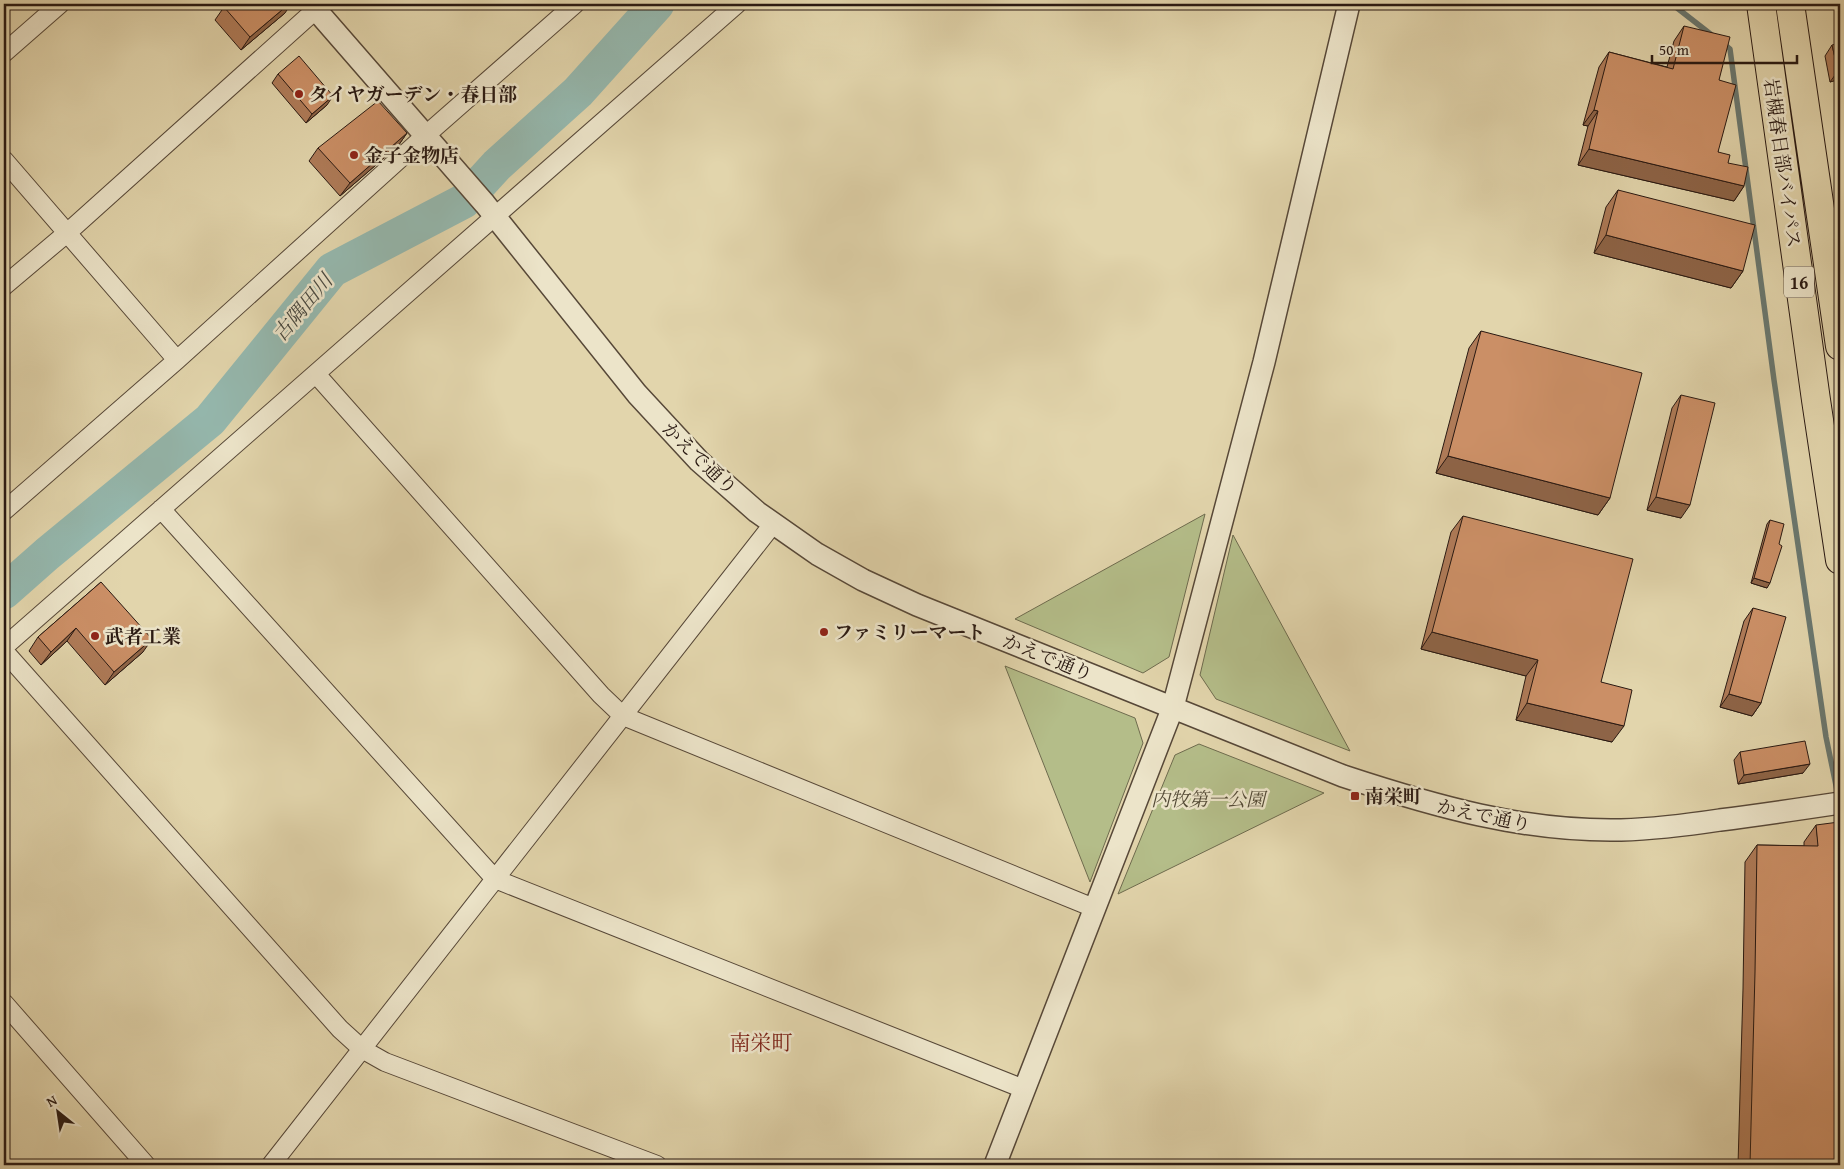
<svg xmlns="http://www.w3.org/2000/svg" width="1844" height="1169" viewBox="0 0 1844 1169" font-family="'Gentium Book Plus','Noto Serif JP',serif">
<rect width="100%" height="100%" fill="#e2d5ac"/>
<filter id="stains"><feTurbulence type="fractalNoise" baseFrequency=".004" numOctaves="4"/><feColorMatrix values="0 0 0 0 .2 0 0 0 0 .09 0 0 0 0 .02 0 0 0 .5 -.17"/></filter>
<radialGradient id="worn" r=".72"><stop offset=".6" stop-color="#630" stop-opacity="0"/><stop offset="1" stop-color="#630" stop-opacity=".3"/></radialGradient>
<path fill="#b4bd89" stroke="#6e6b4e" d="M 1205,514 L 1169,657 L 1143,673 L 1015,619 Z
M 1233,535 L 1350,751 L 1216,699 L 1200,675 Z
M 1005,666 L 1135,718 L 1143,743 L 1090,882 Z
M 1199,744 L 1324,793 L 1118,894 L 1175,755 Z"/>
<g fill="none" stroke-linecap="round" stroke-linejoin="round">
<path stroke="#6a7870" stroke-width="5.5" d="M 1672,4 L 1713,36
M 1723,43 L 1730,49 L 1774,380 L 1826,737 L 1839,800"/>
<path stroke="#95b8ae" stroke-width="35" d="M 4,592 L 47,554 L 210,420 L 332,270 L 464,201 L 497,165 L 578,92 L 657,4"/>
<g stroke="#574838" stroke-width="20">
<path id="minor" d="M 4,53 L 60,4
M 4,160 L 177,360
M 4,286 L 67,233 L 322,4
M 316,374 L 601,695 L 623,716 L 1094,908
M 161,509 L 495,879 L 1024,1089
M 4,511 L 177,360 L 426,135 L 575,4
M 4,647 L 737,4
M 4,651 L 340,1029 L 362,1049 L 385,1062 L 657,1165
M 4,1003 L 146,1165
M 271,1165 L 773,524"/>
</g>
<g stroke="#574838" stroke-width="24">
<path id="tertiary" d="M 311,4 L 485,204 L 637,394 L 699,461 L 757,512 L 817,554 L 863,580 L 917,605 L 1343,776 C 1434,806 1524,832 1621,830 C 1654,829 1687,825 1720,820 C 1760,815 1800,809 1840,803
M 995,1165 L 1173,707 L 1264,362 L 1349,4"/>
</g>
<g stroke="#291912" stroke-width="30">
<path id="trunk" d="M 1761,4 L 1816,400 L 1840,560
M 1790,4 L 1840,346"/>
</g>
<use href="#minor" stroke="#ece4c9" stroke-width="18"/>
<use href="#tertiary" stroke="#ece4c9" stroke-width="21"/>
<use href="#trunk" stroke="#e2d5ac" stroke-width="28"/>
</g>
<path fill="#af7b58" stroke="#291912" d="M 224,7 L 285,13 L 241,50 L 215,20 Z
M 1684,26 L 1719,80 L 1718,152 L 1728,163 L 1744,186 L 1734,201 L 1578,165 L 1588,126 L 1583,125 L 1599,67 L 1609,52 L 1667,67 L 1674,41 Z
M 1832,45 L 1840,79 L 1830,82 L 1825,56 Z
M 278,74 L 327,105 L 306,123 L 272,83 Z
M 1840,119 L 1840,154 L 1836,125 Z
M 407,133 L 398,146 L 340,196 L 309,161 L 318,148 Z
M 1618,190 L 1743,271 L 1731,288 L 1594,253 L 1606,207 Z
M 1481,331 L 1610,498 L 1598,515 L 1436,473 L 1469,348 Z
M 1681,395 L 1681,518 L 1647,510 L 1672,408 Z
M 1463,516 L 1601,682 L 1612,742 L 1516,720 L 1526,676 L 1421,649 L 1451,532 Z
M 1770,520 L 1767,588 L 1751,583 L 1767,524 Z
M 101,582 L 143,652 L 105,685 L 67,641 L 41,665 L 29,651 L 38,637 Z
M 1753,608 L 1761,703 L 1752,716 L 1720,707 L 1744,621 Z
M 1740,752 L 1803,773 L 1738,784 L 1734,760 Z
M 1816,825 L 1836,992 L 1840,1165 L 1738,1165 L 1743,989 L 1745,862 L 1757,845 L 1804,846 L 1804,842 Z"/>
<path fill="#8e6447" stroke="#291912" d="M 289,4 L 291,4 L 285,13 L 241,50 L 250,37 Z
M 1840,70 L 1840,79 L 1830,82 L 1838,71 Z
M 333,96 L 327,105 L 306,123 L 312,114 Z
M 1594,110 L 1598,111 L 1588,126 L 1583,125 Z
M 407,133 L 398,146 L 340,196 L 350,183 Z
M 1589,149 L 1744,186 L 1734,201 L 1578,165 Z
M 1606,235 L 1743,271 L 1731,288 L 1594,253 Z
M 1448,456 L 1610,498 L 1598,515 L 1436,473 Z
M 1656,497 L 1690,505 L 1681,518 L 1647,510 Z
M 1754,578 L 1770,583 L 1767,588 L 1751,583 Z
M 76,628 L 67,641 L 41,665 L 51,652 Z
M 1432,632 L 1538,660 L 1526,676 L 1421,649 Z
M 152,639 L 143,652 L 105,685 L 114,672 Z
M 1729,694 L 1761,703 L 1752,716 L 1720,707 Z
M 1527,703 L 1624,726 L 1612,742 L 1516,720 Z
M 1810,764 L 1803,773 L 1738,784 L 1744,775 Z"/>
<path fill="#cb8f66" stroke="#291912" d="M 227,4 L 289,4 L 250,37 L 224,7 Z
M 1684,26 L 1730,37 L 1719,80 L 1736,85 L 1718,152 L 1730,155 L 1728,163 L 1748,167 L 1744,186 L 1589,149 L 1598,111 L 1594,110 L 1609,52 L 1673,69 Z
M 1840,43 L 1840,70 L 1838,71 L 1832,45 Z
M 299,56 L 333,96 L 312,114 L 278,74 Z
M 378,101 L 407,133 L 350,183 L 318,148 Z
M 1618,190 L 1755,225 L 1743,271 L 1606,235 Z
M 1481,331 L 1642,373 L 1610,498 L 1448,456 Z
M 1681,395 L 1715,403 L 1690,505 L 1656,497 Z
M 1463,516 L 1633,559 L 1601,682 L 1632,690 L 1624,726 L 1527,703 L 1538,660 L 1432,632 Z
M 1770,520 L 1784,524 L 1779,544 L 1782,546 L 1770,583 L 1754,578 Z
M 101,582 L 152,639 L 114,672 L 76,628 L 51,652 L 38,637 Z
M 1753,608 L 1786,617 L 1761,703 L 1729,694 Z
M 1805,741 L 1810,764 L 1744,775 L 1740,752 Z
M 1839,822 L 1836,992 L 1840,992 L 1840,1165 L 1750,1165 L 1755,972 L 1757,845 L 1818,846 L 1816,825 Z"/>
<g fill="#8f2418" stroke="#ece4c9" stroke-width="2">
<circle cx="299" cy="94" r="5"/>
<circle cx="354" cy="155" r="5"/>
<circle cx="824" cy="632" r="5"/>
<circle cx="95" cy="636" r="5"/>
<rect x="1350" y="791" width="10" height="10" rx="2.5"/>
</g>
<g text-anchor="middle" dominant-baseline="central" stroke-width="5" stroke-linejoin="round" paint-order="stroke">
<rect fill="#ece4c9" stroke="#645649" stroke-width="1" x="1784" y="266.5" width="30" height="31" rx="4"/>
<g font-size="18" font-weight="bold" fill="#291912">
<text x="1799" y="282">16</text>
</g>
<g font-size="19" font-weight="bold" fill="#291912" stroke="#ece4c9" text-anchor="start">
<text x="309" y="94">タイヤガーデン・春日部</text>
<text x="364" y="155">金子金物店</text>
<text x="834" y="632">ファミリーマート</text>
<text x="105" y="636">武者工業</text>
<text x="1365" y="796">南栄町</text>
</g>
<g font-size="19" fill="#291912" stroke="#ece4c9">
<text transform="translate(1783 163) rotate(82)">岩槻春日部バイパス</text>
<text transform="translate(700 458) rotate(44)">かえで通り</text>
<text transform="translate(1048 657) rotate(22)">かえで通り</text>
<text transform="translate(1484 815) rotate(12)">かえで通り</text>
</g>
<g font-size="19" font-style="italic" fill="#534a36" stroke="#ece4c9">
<text x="1208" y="799">内牧第一公園</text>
</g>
<g font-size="20" font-style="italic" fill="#494941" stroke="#ece4c9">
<text transform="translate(302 307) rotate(-50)">古隅田川</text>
</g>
<g font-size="21" fill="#7a1f14" stroke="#ece4c9">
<text x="761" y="1042">南栄町</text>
</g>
</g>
<rect width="1844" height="1169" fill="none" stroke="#e2d5ac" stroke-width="20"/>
<rect x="5" y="5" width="1834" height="1159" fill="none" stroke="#291912" stroke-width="2.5"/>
<rect x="10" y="10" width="1824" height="1149" fill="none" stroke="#291912"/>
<g transform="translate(58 1112) rotate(330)" stroke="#ece4c9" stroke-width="4" paint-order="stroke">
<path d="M0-4L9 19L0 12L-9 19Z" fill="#291912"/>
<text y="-8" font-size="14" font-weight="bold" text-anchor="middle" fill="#291912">N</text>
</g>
<path d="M1652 55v8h145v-8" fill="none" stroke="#291912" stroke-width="2.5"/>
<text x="1659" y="55" font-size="15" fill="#291912" stroke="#ece4c9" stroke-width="4" paint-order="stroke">50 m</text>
<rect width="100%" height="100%" filter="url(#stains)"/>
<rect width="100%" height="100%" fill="url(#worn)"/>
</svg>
